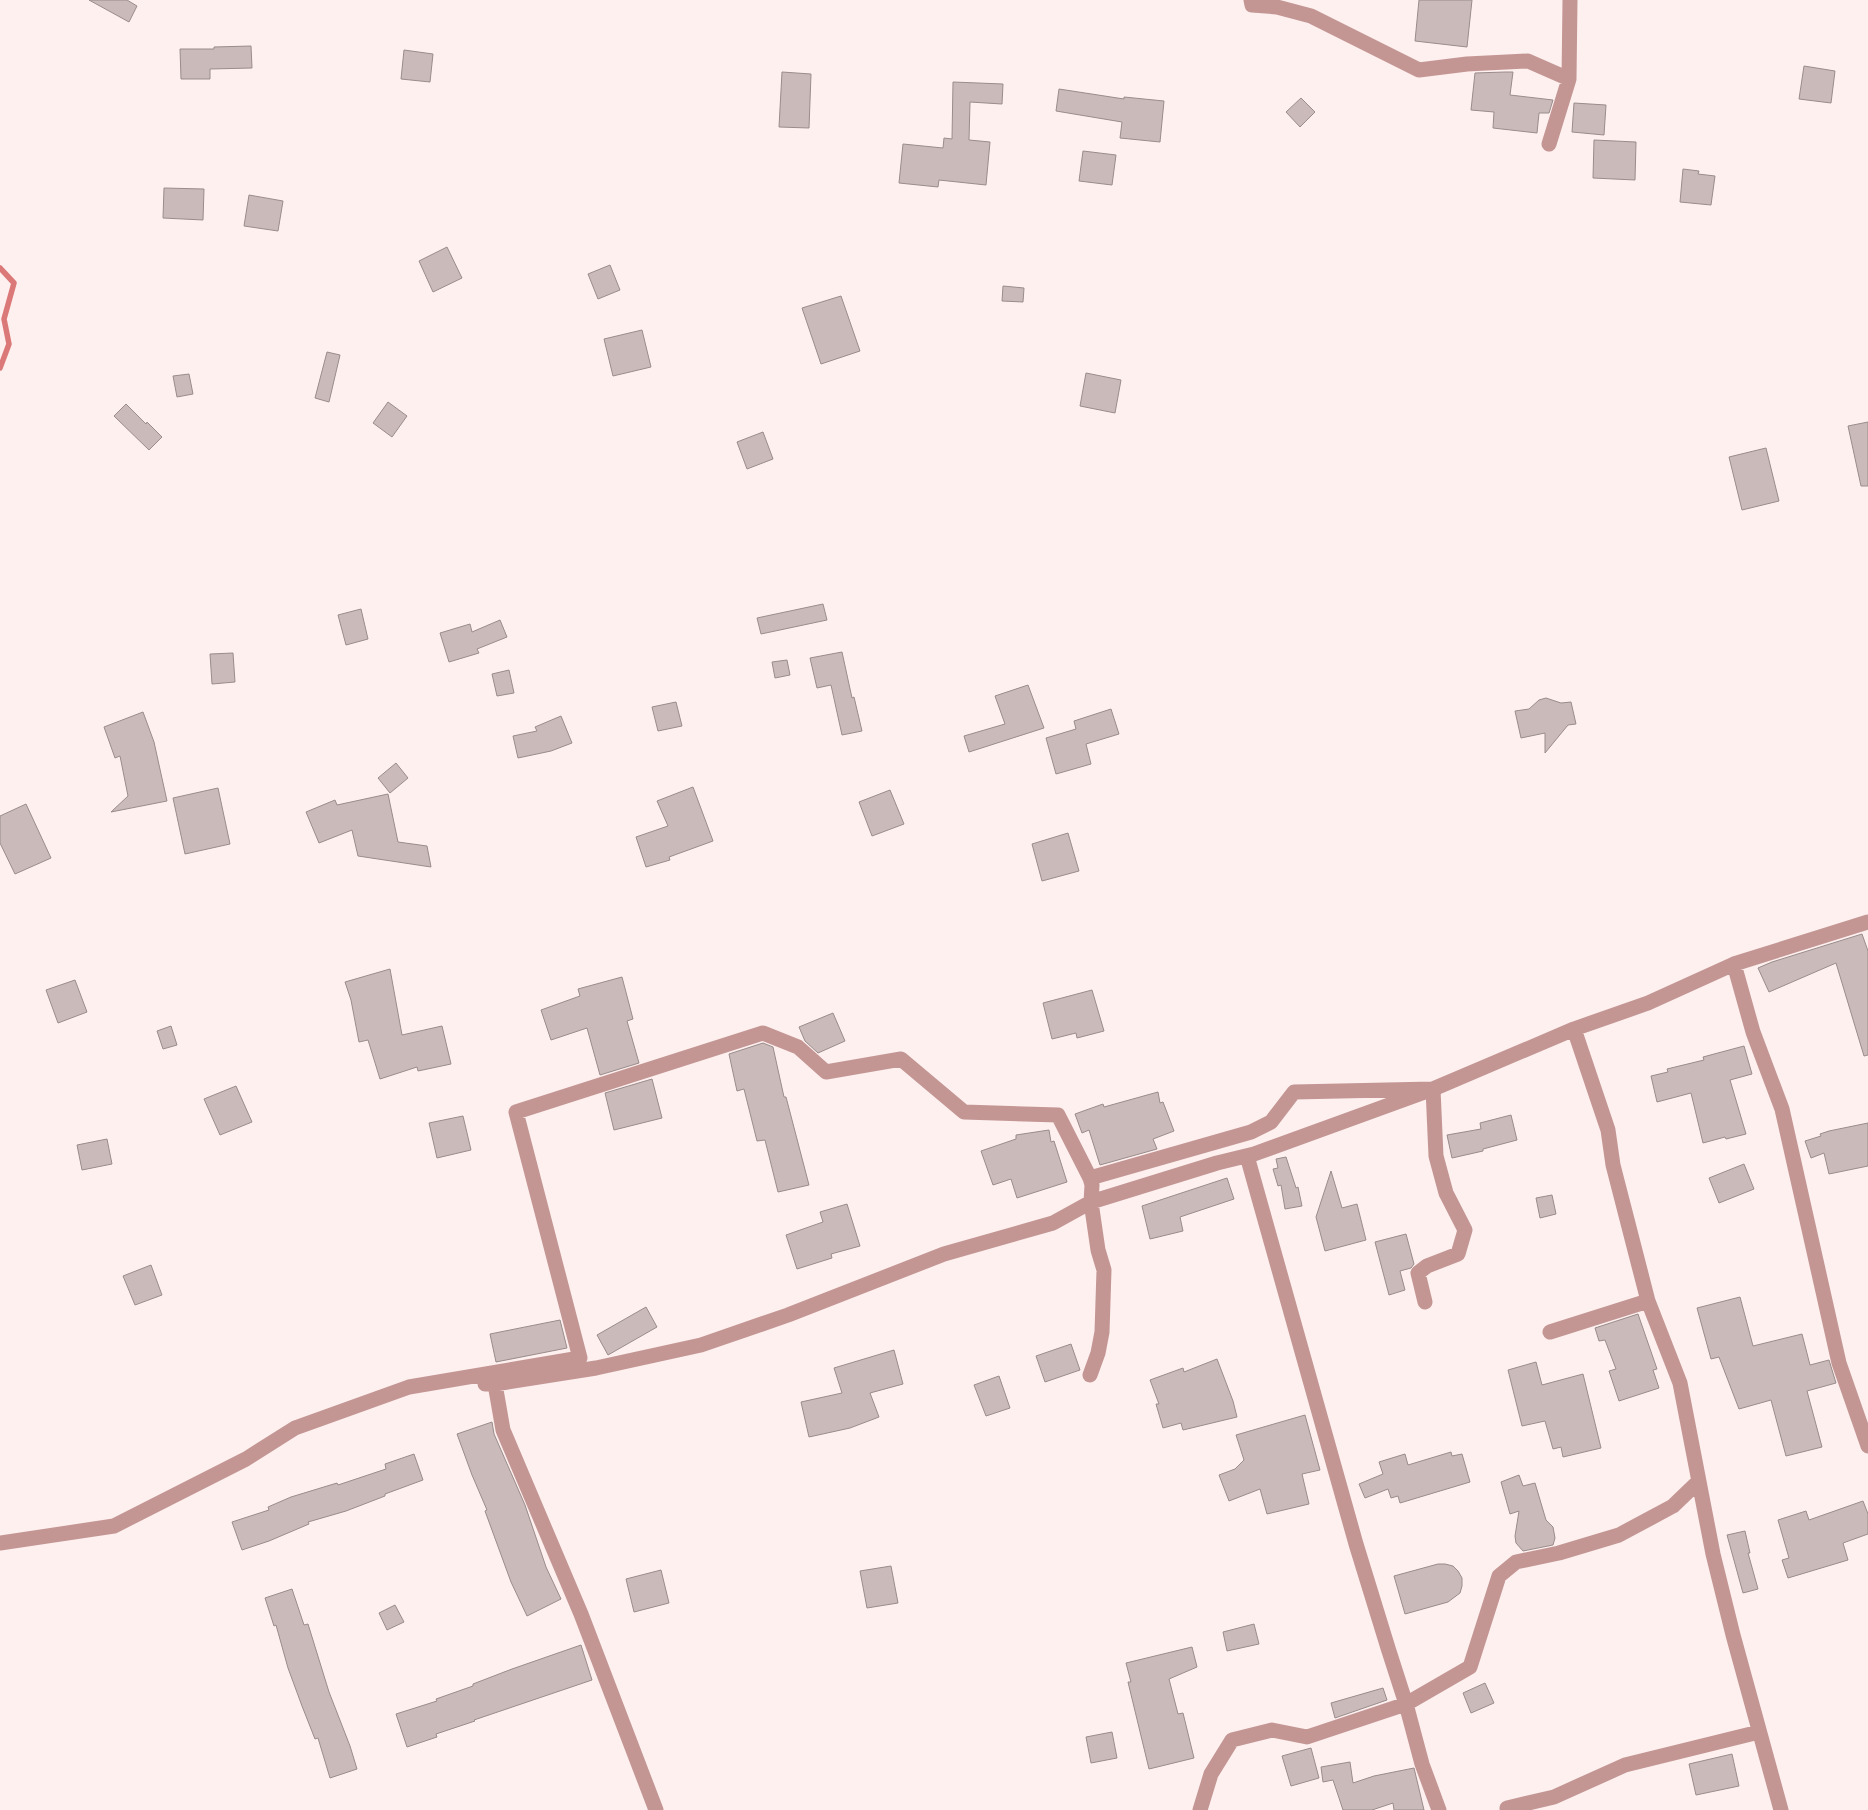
<svg xmlns="http://www.w3.org/2000/svg" width="1868" height="1810" viewBox="0 0 1868 1810" font-family="Inter,sans-serif">
<rect width="100%" height="100%" fill="#fdf0ef"/>
<g fill="none" stroke-linecap="round" stroke-linejoin="round">
<path stroke="#da7978" stroke-width="5.5" d="M 0,268 L 14,283 L 4,319 L 9,344 L 0,368"/>
</g>
<path fill="#cabbba" stroke="#9a8c8b" d="M 89,0 L 127,0 L 137,6 L 129,22 Z
M 1419,0 L 1472,0 L 1467,47 L 1415,41 Z
M 251,46 L 252,68 L 210,69 L 210,79 L 181,79 L 180,49 L 214,49 L 214,47 Z
M 404,50 L 433,54 L 430,82 L 401,79 Z
M 1804,66 L 1835,71 L 1831,103 L 1799,99 Z
M 782,72 L 811,74 L 809,128 L 779,127 Z
M 1505,72 L 1513,72 L 1510,95 L 1553,100 L 1549,113 L 1539,113 L 1537,133 L 1493,128 L 1494,112 L 1471,110 L 1475,73 Z
M 953,82 L 1003,84 L 1002,104 L 970,102 L 969,140 L 990,142 L 986,185 L 939,180 L 938,187 L 899,183 L 903,144 L 943,148 L 944,138 L 952,139 Z
M 1059,89 L 1124,99 L 1124,97 L 1164,101 L 1160,142 L 1120,138 L 1122,122 L 1056,111 Z
M 1301,98 L 1315,112 L 1300,127 L 1286,112 Z
M 1574,103 L 1606,105 L 1604,135 L 1572,132 Z
M 1594,140 L 1636,142 L 1635,180 L 1593,178 Z
M 1083,151 L 1116,155 L 1112,185 L 1079,181 Z
M 1683,169 L 1699,171 L 1698,174 L 1715,176 L 1711,205 L 1680,202 Z
M 164,188 L 204,189 L 203,220 L 163,218 Z
M 249,195 L 283,201 L 278,231 L 244,226 Z
M 447,247 L 462,278 L 433,292 L 419,261 Z
M 610,265 L 620,290 L 598,299 L 588,274 Z
M 1003,286 L 1024,288 L 1023,302 L 1002,301 Z
M 841,296 L 860,351 L 821,364 L 802,308 Z
M 642,330 L 651,367 L 613,376 L 604,339 Z
M 327,352 L 340,355 L 329,402 L 315,398 Z
M 1086,373 L 1121,380 L 1115,413 L 1080,406 Z
M 189,374 L 193,394 L 177,397 L 173,376 Z
M 388,402 L 407,416 L 392,437 L 373,423 Z
M 126,404 L 146,424 L 147,422 L 162,437 L 149,450 L 114,416 Z
M 1868,422 L 1868,486 L 1861,486 L 1848,426 Z
M 763,432 L 773,459 L 747,469 L 737,442 Z
M 1766,448 L 1779,501 L 1742,510 L 1729,457 Z
M 823,604 L 827,620 L 761,634 L 757,618 Z
M 361,609 L 368,639 L 346,645 L 338,615 Z
M 500,620 L 507,637 L 477,649 L 479,653 L 449,662 L 440,633 L 470,624 L 472,632 Z
M 842,652 L 852,698 L 854,697 L 862,731 L 842,735 L 831,685 L 817,688 L 810,658 Z
M 233,653 L 235,682 L 212,684 L 210,654 Z
M 787,660 L 790,675 L 775,678 L 772,662 Z
M 509,670 L 514,693 L 497,696 L 492,674 Z
M 1028,685 L 1044,728 L 969,752 L 964,736 L 1005,724 L 995,696 Z
M 1546,698 L 1561,703 L 1571,702 L 1576,724 L 1568,725 L 1545,753 L 1545,733 L 1521,738 L 1515,711 L 1529,709 L 1539,700 Z
M 676,702 L 682,726 L 658,731 L 652,707 Z
M 1111,709 L 1119,734 L 1086,744 L 1091,764 L 1056,774 L 1046,738 L 1076,729 L 1074,721 Z
M 143,712 L 154,742 L 167,801 L 111,812 L 128,796 L 120,756 L 115,758 L 104,727 Z
M 561,716 L 572,743 L 551,751 L 518,758 L 513,736 L 537,731 L 535,727 Z
M 396,763 L 408,778 L 390,793 L 378,778 Z
M 693,787 L 713,841 L 669,857 L 670,860 L 646,867 L 636,837 L 668,826 L 657,801 Z
M 218,788 L 230,844 L 185,854 L 173,798 Z
M 890,790 L 904,824 L 872,836 L 859,802 Z
M 388,794 L 398,842 L 427,846 L 431,867 L 358,856 L 352,830 L 319,843 L 306,812 L 335,800 L 337,805 Z
M 26,804 L 51,858 L 15,874 L 0,843 L 0,816 Z
M 1068,833 L 1079,871 L 1042,881 L 1032,844 Z
M 1862,934 L 1868,951 L 1868,1055 L 1864,1056 L 1836,963 L 1769,992 L 1758,968 L 1772,962 Z
M 390,969 L 402,1035 L 442,1026 L 451,1064 L 418,1071 L 417,1067 L 380,1079 L 368,1040 L 359,1042 L 351,1000 L 345,982 Z
M 622,977 L 633,1019 L 627,1021 L 639,1063 L 600,1075 L 587,1028 L 551,1040 L 541,1010 L 580,996 L 578,989 Z
M 75,980 L 87,1012 L 58,1023 L 46,990 Z
M 1092,990 L 1104,1031 L 1077,1038 L 1076,1033 L 1052,1039 L 1043,1003 Z
M 833,1013 L 845,1041 L 818,1053 L 805,1041 L 799,1027 Z
M 171,1026 L 177,1045 L 163,1049 L 157,1031 Z
M 763,1043 L 773,1047 L 784,1097 L 786,1097 L 809,1185 L 778,1192 L 765,1140 L 757,1141 L 744,1089 L 737,1091 L 729,1054 Z
M 1744,1046 L 1752,1074 L 1730,1080 L 1746,1134 L 1726,1139 L 1725,1137 L 1703,1143 L 1691,1093 L 1657,1102 L 1651,1076 L 1668,1072 L 1667,1069 L 1704,1060 L 1703,1057 Z
M 652,1079 L 662,1118 L 614,1130 L 605,1093 Z
M 236,1086 L 252,1122 L 220,1135 L 204,1099 Z
M 1158,1092 L 1160,1103 L 1163,1102 L 1174,1131 L 1153,1139 L 1157,1149 L 1100,1165 L 1089,1130 L 1082,1133 L 1075,1114 L 1103,1104 L 1104,1107 Z
M 1511,1115 L 1517,1140 L 1483,1149 L 1483,1151 L 1452,1158 L 1447,1135 L 1481,1129 L 1480,1123 Z
M 463,1116 L 471,1150 L 437,1158 L 429,1123 Z
M 1868,1123 L 1868,1166 L 1829,1174 L 1824,1153 L 1811,1158 L 1805,1141 L 1821,1136 L 1820,1134 L 1829,1131 Z
M 1049,1130 L 1051,1142 L 1054,1141 L 1067,1182 L 1017,1198 L 1011,1179 L 993,1185 L 981,1151 L 1016,1139 L 1016,1135 Z
M 107,1139 L 112,1164 L 82,1170 L 77,1145 Z
M 1286,1157 L 1296,1188 L 1298,1187 L 1302,1206 L 1285,1209 L 1281,1185 L 1278,1186 L 1273,1169 L 1278,1168 L 1276,1159 Z
M 1744,1164 L 1754,1189 L 1719,1203 L 1709,1178 Z
M 1331,1171 L 1342,1208 L 1357,1204 L 1366,1240 L 1325,1251 L 1316,1217 Z
M 1227,1178 L 1234,1199 L 1180,1217 L 1183,1231 L 1150,1239 L 1142,1206 Z
M 1552,1195 L 1556,1214 L 1540,1218 L 1536,1198 Z
M 847,1204 L 860,1246 L 831,1254 L 832,1258 L 797,1269 L 786,1235 L 823,1222 L 820,1212 Z
M 1406,1234 L 1414,1264 L 1411,1268 L 1400,1271 L 1405,1290 L 1389,1295 L 1375,1242 Z
M 151,1265 L 162,1295 L 135,1305 L 123,1276 Z
M 1740,1297 L 1753,1346 L 1802,1334 L 1810,1365 L 1829,1360 L 1836,1383 L 1807,1391 L 1822,1447 L 1786,1456 L 1771,1400 L 1739,1409 L 1719,1357 L 1711,1359 L 1697,1308 Z
M 646,1307 L 657,1327 L 608,1355 L 597,1335 Z
M 1638,1314 L 1657,1369 L 1653,1370 L 1659,1388 L 1619,1401 L 1609,1371 L 1616,1369 L 1605,1340 L 1599,1341 L 1595,1328 Z
M 560,1320 L 567,1348 L 496,1362 L 490,1334 Z
M 1071,1344 L 1080,1370 L 1045,1382 L 1036,1356 Z
M 894,1350 L 903,1384 L 870,1393 L 879,1417 L 850,1428 L 809,1437 L 801,1402 L 842,1393 L 834,1368 Z
M 1217,1359 L 1233,1401 L 1237,1417 L 1183,1430 L 1181,1423 L 1163,1428 L 1156,1404 L 1159,1404 L 1150,1380 L 1183,1368 L 1184,1372 Z
M 1536,1362 L 1542,1385 L 1583,1374 L 1601,1448 L 1563,1457 L 1561,1447 L 1553,1449 L 1545,1421 L 1522,1426 L 1508,1370 Z
M 999,1376 L 1010,1408 L 986,1416 L 974,1385 Z
M 1305,1415 L 1320,1470 L 1302,1474 L 1309,1504 L 1267,1514 L 1260,1489 L 1229,1501 L 1219,1475 L 1235,1469 L 1244,1460 L 1236,1435 Z
M 492,1422 L 494,1434 L 525,1505 L 546,1567 L 561,1599 L 527,1616 L 511,1582 L 485,1511 L 487,1510 L 472,1475 L 457,1434 Z
M 1451,1452 L 1452,1456 L 1462,1454 L 1470,1482 L 1400,1503 L 1398,1496 L 1391,1498 L 1388,1489 L 1365,1498 L 1359,1484 L 1383,1474 L 1379,1462 L 1405,1454 L 1408,1465 Z
M 414,1454 L 423,1480 L 385,1494 L 385,1496 L 346,1511 L 308,1522 L 309,1524 L 269,1541 L 242,1550 L 232,1522 L 269,1510 L 268,1507 L 291,1497 L 337,1483 L 338,1485 L 386,1469 L 385,1464 Z
M 1519,1475 L 1523,1486 L 1535,1483 L 1546,1520 L 1553,1527 L 1555,1538 L 1553,1545 L 1523,1551 L 1516,1543 L 1515,1536 L 1519,1511 L 1510,1514 L 1501,1482 Z
M 1863,1501 L 1868,1514 L 1868,1534 L 1843,1543 L 1848,1560 L 1788,1578 L 1782,1560 L 1789,1558 L 1778,1520 L 1806,1511 L 1809,1520 Z
M 1745,1531 L 1750,1553 L 1748,1553 L 1758,1589 L 1743,1593 L 1727,1535 Z
M 1438,1564 L 1445,1564 L 1453,1566 L 1458,1571 L 1462,1578 L 1462,1586 L 1460,1593 L 1448,1602 L 1405,1614 L 1394,1576 Z
M 891,1566 L 898,1603 L 867,1608 L 860,1571 Z
M 661,1570 L 669,1603 L 634,1612 L 626,1579 Z
M 292,1589 L 304,1625 L 308,1624 L 329,1692 L 350,1746 L 357,1769 L 330,1778 L 318,1738 L 315,1739 L 302,1706 L 288,1668 L 276,1625 L 274,1626 L 265,1598 Z
M 395,1605 L 404,1622 L 387,1630 L 379,1613 Z
M 1254,1624 L 1259,1644 L 1227,1651 L 1223,1632 Z
M 581,1645 L 592,1680 L 474,1720 L 475,1721 L 436,1734 L 437,1737 L 407,1747 L 396,1714 L 437,1701 L 436,1699 L 473,1686 L 473,1684 L 512,1669 Z
M 1192,1647 L 1197,1667 L 1169,1679 L 1178,1714 L 1183,1713 L 1194,1758 L 1149,1769 L 1128,1682 L 1131,1682 L 1126,1663 Z
M 1485,1683 L 1494,1703 L 1471,1713 L 1463,1693 Z
M 1383,1688 L 1387,1700 L 1335,1718 L 1331,1703 Z
M 1112,1732 L 1117,1758 L 1091,1763 L 1086,1737 Z
M 1311,1748 L 1319,1778 L 1291,1786 L 1282,1756 Z
M 1732,1754 L 1739,1786 L 1696,1795 L 1689,1764 Z
M 1350,1762 L 1353,1783 L 1374,1776 L 1414,1768 L 1424,1810 L 1394,1810 L 1393,1803 L 1372,1810 L 1343,1810 L 1333,1780 L 1323,1782 L 1321,1767 Z"/>
<g fill="none" stroke-linecap="round" stroke-linejoin="round">
<path stroke="#c39694" stroke-width="15" d="M 1251,0 L 1252,5 L 1277,7 L 1311,16 L 1419,70 L 1467,64 L 1528,61 L 1569,79
M 1549,144 L 1569,79 L 1570,0
M 1734,964 L 1753,1032 L 1782,1109 L 1839,1363 L 1868,1446
M 1574,1029 L 1608,1130 L 1613,1165 L 1648,1301 L 1680,1383 L 1713,1554 L 1733,1635 L 1781,1810
M 1247,1156 L 1356,1544 L 1388,1648 L 1406,1704 L 1422,1764 L 1439,1810
M 1090,1178 L 1092,1185 L 1091,1202 L 1098,1250 L 1104,1270 L 1102,1332 L 1098,1353 L 1090,1375
M 1550,1332 L 1648,1301
M 485,1384 L 495,1384 L 503,1430 L 581,1614 L 656,1810
M 495,1384 L 596,1368 L 701,1345 L 788,1315 L 944,1254 L 1053,1223 L 1091,1202 L 1217,1163 L 1254,1154 L 1433,1089 L 1436,1156 L 1446,1193 L 1465,1230 L 1458,1254 L 1427,1266 L 1418,1273 L 1425,1302
M 0,1543 L 114,1526 L 246,1459 L 295,1428 L 409,1387 L 580,1358 L 516,1112 L 763,1033 L 798,1047 L 826,1072 L 901,1059 L 964,1112 L 1058,1115 L 1090,1178 L 1251,1132 L 1271,1122 L 1294,1092 L 1433,1089 L 1574,1029 L 1648,1003 L 1734,964 L 1868,922
M 1507,1808 L 1554,1797 L 1625,1765 L 1759,1732
M 1200,1810 L 1211,1774 L 1232,1740 L 1272,1730 L 1307,1737 L 1406,1704 L 1470,1667 L 1499,1576 L 1516,1562 L 1559,1553 L 1619,1535 L 1673,1506 L 1699,1481"/>
</g>
</svg>
